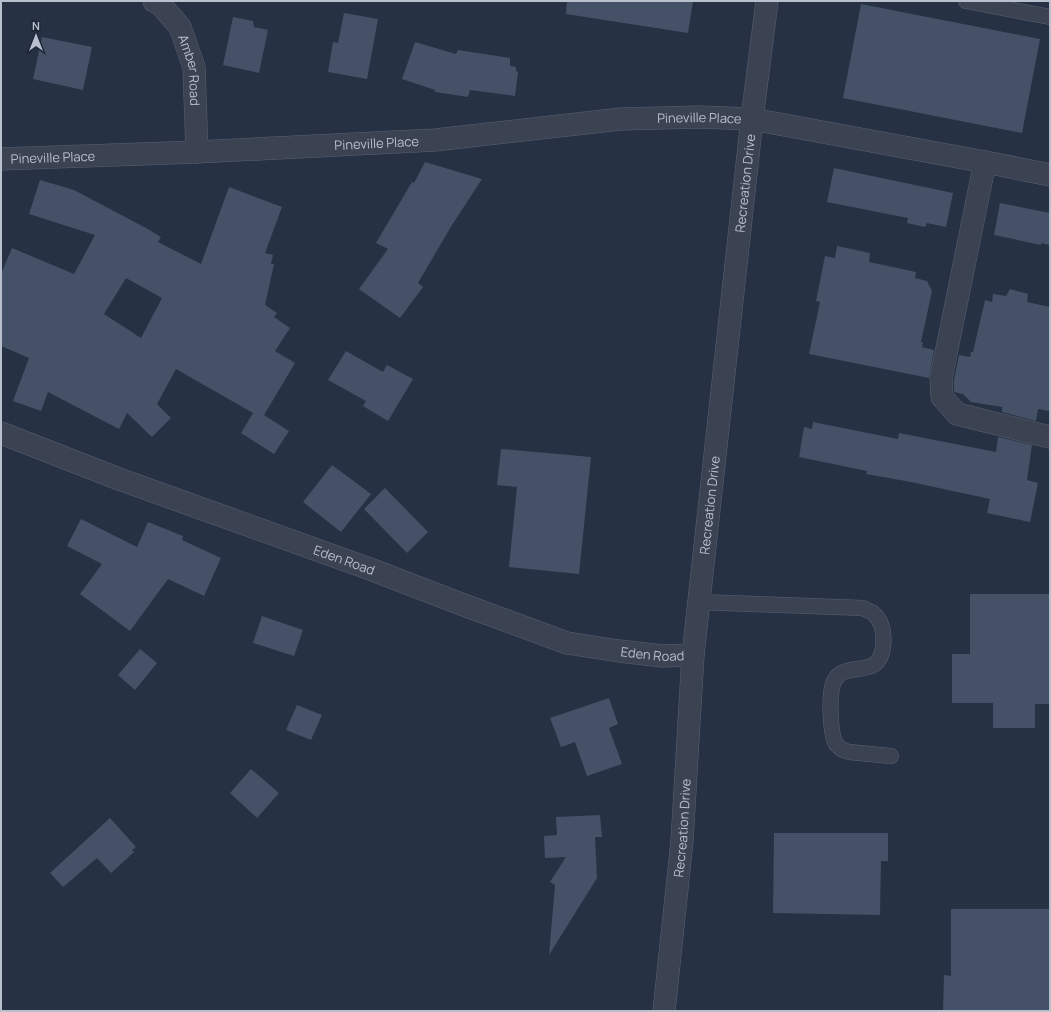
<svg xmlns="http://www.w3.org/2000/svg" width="1051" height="1012" viewBox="0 0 1051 1012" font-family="Manrope,sans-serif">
<rect width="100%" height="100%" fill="#263144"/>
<path fill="#455166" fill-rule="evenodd" d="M 567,1 L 693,1 L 688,33 L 566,14 Z
M 861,4 L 1040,39 L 1022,133 L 843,98 Z
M 344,13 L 378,19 L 367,79 L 328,72 L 333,42 L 338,43 Z
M 233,17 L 253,21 L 254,27 L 268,30 L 259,73 L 223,65 Z
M 42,37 L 92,47 L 83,90 L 33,79 Z
M 415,42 L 456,54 L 458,50 L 510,58 L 510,66 L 516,67 L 516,71 L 518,72 L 515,96 L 470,90 L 468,97 L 435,92 L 435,90 L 402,79 Z
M 425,162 L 482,179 L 452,225 L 418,283 L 423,287 L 400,318 L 359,289 L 388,249 L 376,243 L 412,182 L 414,183 Z
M 834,168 L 953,193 L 946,227 L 927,223 L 925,227 L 907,223 L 908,218 L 827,202 Z
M 40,180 L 74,190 L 146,228 L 161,237 L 158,242 L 201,264 L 229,187 L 282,207 L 265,253 L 273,255 L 271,264 L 274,264 L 265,305 L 277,313 L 274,317 L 290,328 L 275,351 L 295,363 L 264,415 L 289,431 L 274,454 L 241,433 L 253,413 L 176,369 L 157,404 L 171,418 L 152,437 L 127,413 L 119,429 L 48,392 L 41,411 L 13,401 L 29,358 L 1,346 L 1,274 L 12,248 L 74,274 L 95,235 L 29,214 ZM 126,278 L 162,298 L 141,338 L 104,314 Z
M 1000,203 L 1050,213 L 1050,245 L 1041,243 L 1041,245 L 994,235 Z
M 837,246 L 870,253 L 869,262 L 916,272 L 915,278 L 927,281 L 932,291 L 921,342 L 923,342 L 922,347 L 934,350 L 929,378 L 809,354 L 820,302 L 816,301 L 825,256 L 835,258 Z
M 1010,289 L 1028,294 L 1027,302 L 1050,307 L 1050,411 L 1038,409 L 1036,421 L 1002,412 L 1002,407 L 971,402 L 963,394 L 954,392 L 954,379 L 959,355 L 970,357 L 971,352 L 973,352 L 985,300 L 992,302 L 993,294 L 1006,296 Z
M 346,351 L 383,372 L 387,365 L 413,379 L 388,421 L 363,406 L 366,401 L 328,380 Z
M 813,422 L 898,439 L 899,433 L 996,452 L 998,437 L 1032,445 L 1027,480 L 1038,483 L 1030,522 L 987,513 L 990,499 L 911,482 L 866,474 L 867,471 L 799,457 L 804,427 L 812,429 Z
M 501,449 L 591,457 L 579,574 L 509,567 L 517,487 L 497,485 Z
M 332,465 L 371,494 L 341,532 L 303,502 Z
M 385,488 L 428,532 L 407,553 L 364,509 Z
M 81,519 L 137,547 L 148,522 L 183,536 L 182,540 L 221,558 L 204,596 L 168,579 L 130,631 L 80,594 L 102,564 L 67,546 Z
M 970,594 L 1050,594 L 1050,704 L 1035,704 L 1035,728 L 993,728 L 993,703 L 952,703 L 952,654 L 970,654 Z
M 262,616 L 303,630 L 294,656 L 253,643 Z
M 140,649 L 157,663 L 135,690 L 118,675 Z
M 609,698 L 618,724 L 609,728 L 622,764 L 587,776 L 575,742 L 561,747 L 550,718 Z
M 297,705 L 322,715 L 311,740 L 286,730 Z
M 251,769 L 279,793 L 257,818 L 230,793 Z
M 600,815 L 602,837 L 595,837 L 597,878 L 549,955 L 555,885 L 550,882 L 566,857 L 545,858 L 544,836 L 557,835 L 556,817 Z
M 110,818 L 136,847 L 132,850 L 134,852 L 111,873 L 97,858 L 63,887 L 50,873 Z
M 774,833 L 888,833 L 888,861 L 881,861 L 880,915 L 773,913 Z
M 951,909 L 1050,909 L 1050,1011 L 943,1011 L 944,975 L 951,976 Z"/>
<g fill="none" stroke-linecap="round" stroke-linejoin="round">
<g stroke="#596171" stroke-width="16">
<path id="service" d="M 966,1 L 1050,17
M 699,602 L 863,608 C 866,610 871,611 874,614 C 886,624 887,653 875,664 C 865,671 850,667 840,674 C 837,676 834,681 833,684 C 829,695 830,731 835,742 C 837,747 844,751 849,752 L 891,756"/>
</g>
<g stroke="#596171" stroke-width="23">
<g id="minor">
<path id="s1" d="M 154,1 L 160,4 L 180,27 L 194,67 L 197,152"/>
<path id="s2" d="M 1,159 L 197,152 L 435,140 L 621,119 L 699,117 L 752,119 L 985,162 L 1050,175"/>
<path d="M 985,162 L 941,378 L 942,397 L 957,414 L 1050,437"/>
<path id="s3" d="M 1,433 L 119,479 L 370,569 L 461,604 L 567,643 L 619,651 L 662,656 L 693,655"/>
<path id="s4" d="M 664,1011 L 682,841 L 693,655 L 752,119 L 767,1"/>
</g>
</g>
<use href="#service" stroke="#3b4353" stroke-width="15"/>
<use href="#minor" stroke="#3b4353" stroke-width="22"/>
</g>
<g text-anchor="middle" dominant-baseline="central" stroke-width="4" stroke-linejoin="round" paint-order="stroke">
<g font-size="13" fill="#b8bfcd" stroke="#1f2839">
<text stroke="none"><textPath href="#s1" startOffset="82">Amber Road</textPath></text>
<text stroke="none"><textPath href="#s2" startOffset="700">Pineville Place</textPath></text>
<text stroke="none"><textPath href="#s2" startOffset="376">Pineville Place</textPath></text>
<text stroke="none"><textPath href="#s2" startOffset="52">Pineville Place</textPath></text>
<text stroke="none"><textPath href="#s4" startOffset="832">Recreation Drive</textPath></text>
<text stroke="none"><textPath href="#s4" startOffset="508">Recreation Drive</textPath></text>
<text stroke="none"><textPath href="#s3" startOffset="366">Eden Road</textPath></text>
<text stroke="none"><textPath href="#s3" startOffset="690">Eden Road</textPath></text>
<text stroke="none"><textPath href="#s4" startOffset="184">Recreation Drive</textPath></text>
</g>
</g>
<rect width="1051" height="1012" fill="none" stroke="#b8bfcd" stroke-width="4"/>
<g transform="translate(36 36)" stroke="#1f2839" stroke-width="3" paint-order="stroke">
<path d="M0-3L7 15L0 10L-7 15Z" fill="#b8bfcd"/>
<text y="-6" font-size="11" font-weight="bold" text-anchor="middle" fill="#b8bfcd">N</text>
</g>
</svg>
